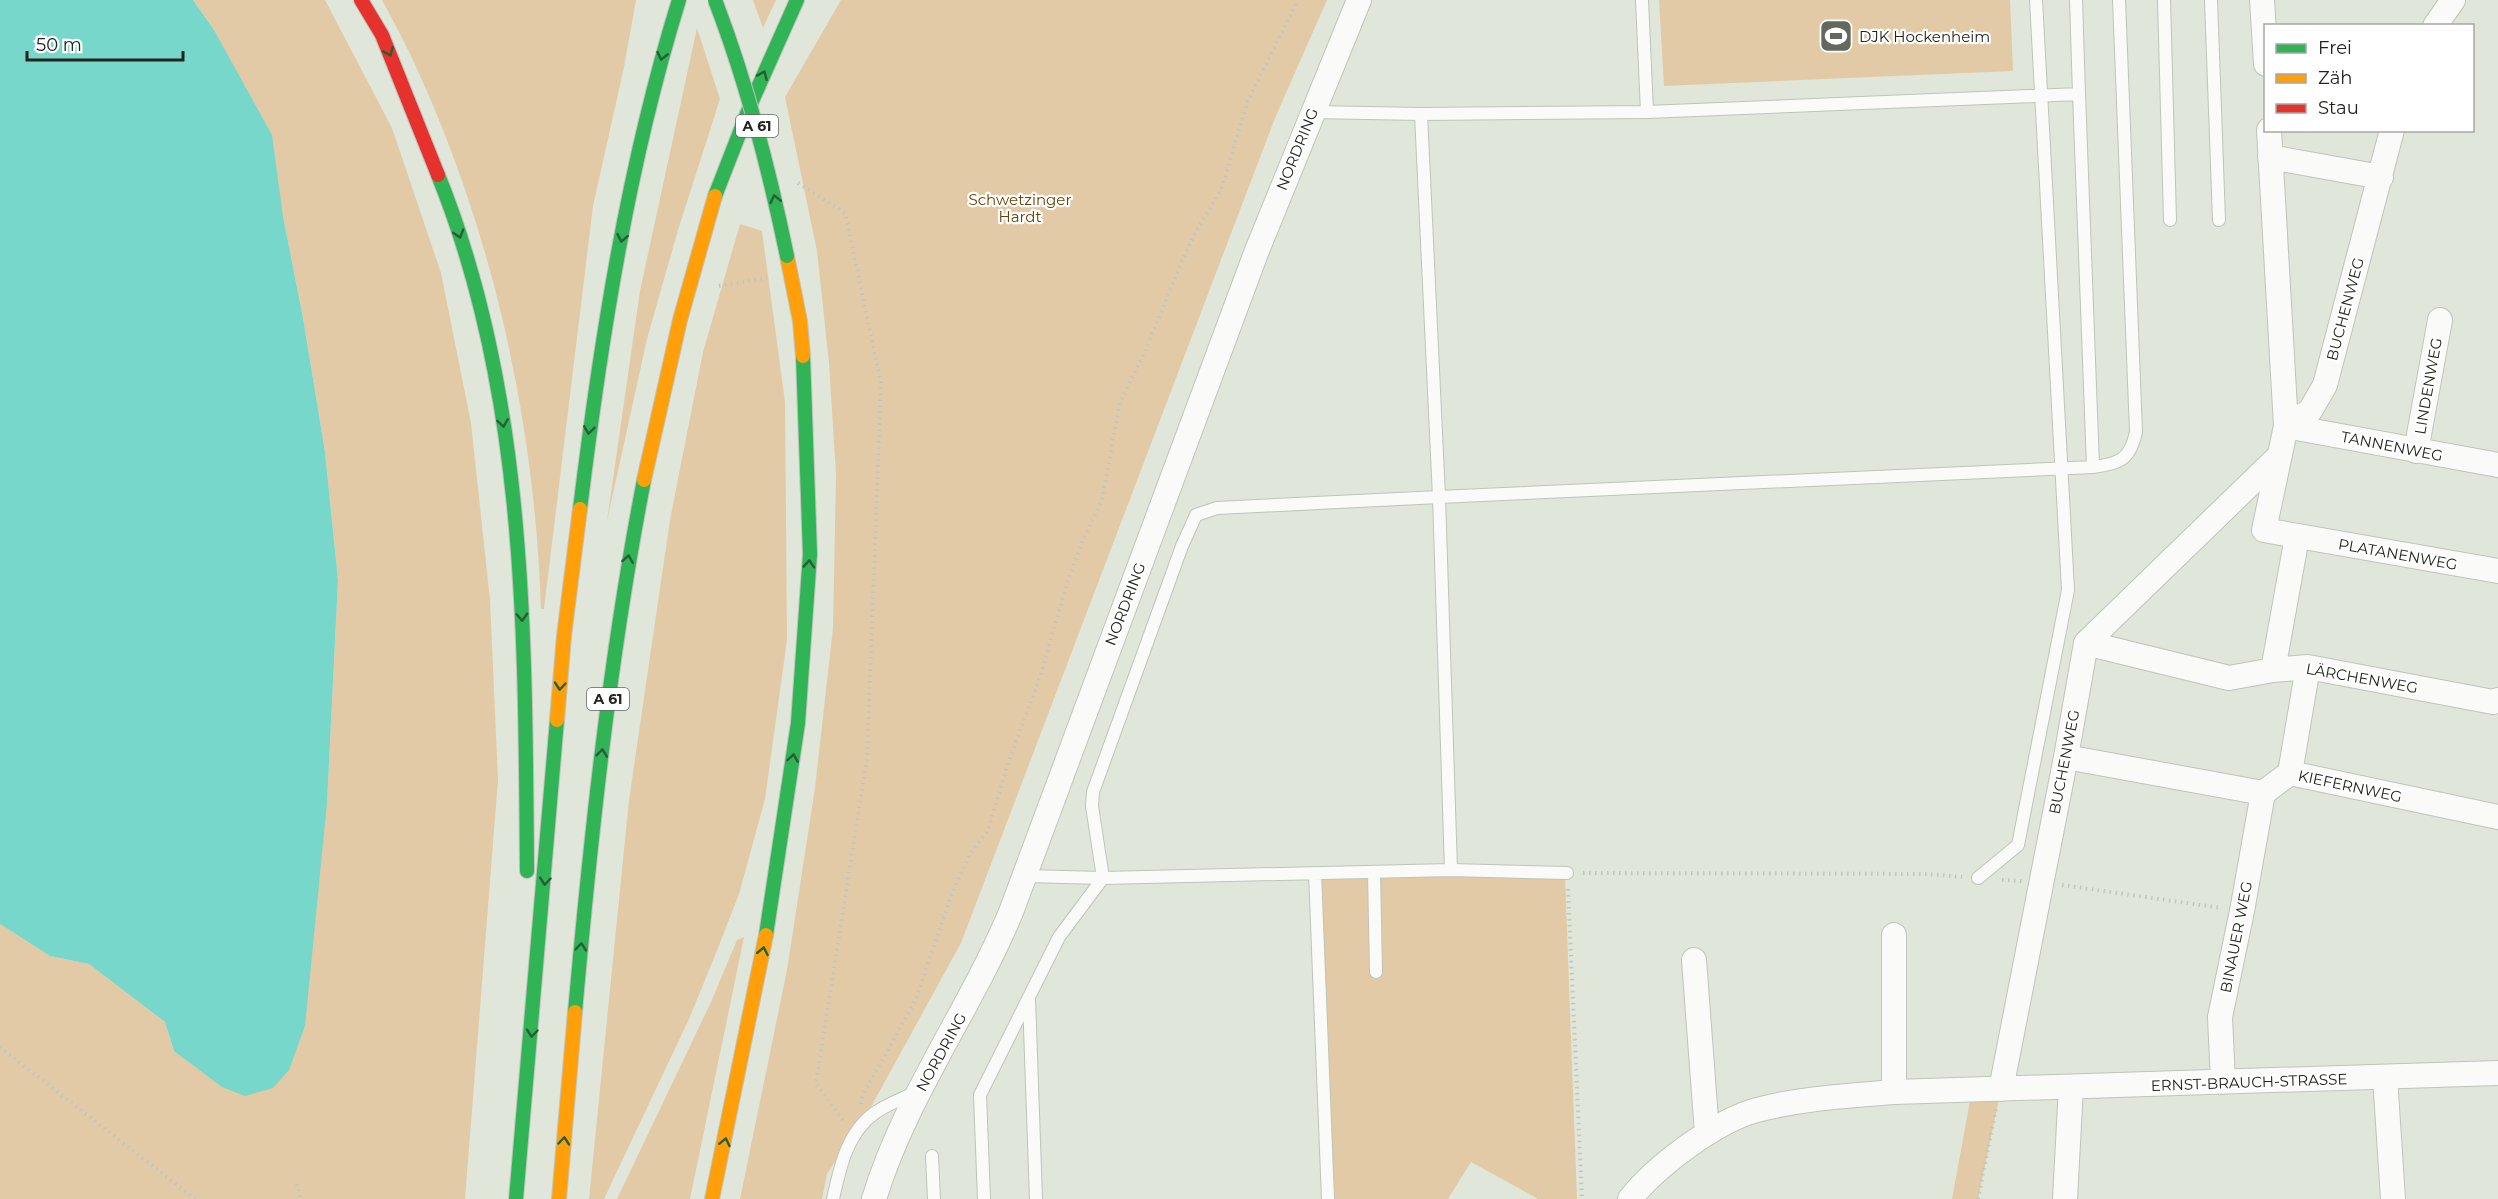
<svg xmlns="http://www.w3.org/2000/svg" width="2498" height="1199" viewBox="0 0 2498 1199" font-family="Montserrat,sans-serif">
<rect width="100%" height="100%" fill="#e0e6da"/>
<path fill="#e3caa6" d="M 193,0 L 325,0 L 392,128 L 441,273 L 471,423 L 490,600 L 498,780 L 465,1199 L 0,1199 L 0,924 L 50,956 L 89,964 L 165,1022 L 174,1051 L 327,803 L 338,580 L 325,452 L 303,318 L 283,216 L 214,30 Z
M 382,0 L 636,0 L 624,67 L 593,206 L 544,609 L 541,609 C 535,425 494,237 417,69 C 407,46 394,23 382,0 Z
M 753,0 L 776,0 L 763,28 Z
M 841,0 L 1327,0 L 1275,118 L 961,943 L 872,1105 L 827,1174 L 822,1199 L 740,1199 L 787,970 L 815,788 L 833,628 L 836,474 L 829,363 L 817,251 L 785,97 Z
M 1659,0 L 2010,0 L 2013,71 L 1664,86 Z
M 697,28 L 720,99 L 678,230 L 647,339 L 607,521 L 640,291 Z
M 740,224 L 762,231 L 785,402 L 787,640 L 765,799 L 739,894 L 716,953 L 689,1019 L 604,1199 L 589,1199 L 629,800 L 670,520 L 703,352 Z
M 1319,876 L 1565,876 L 1577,1199 L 1538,1199 L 1471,1162 L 1448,1199 L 1332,1199 Z
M 744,937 L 690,1199 L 617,1199 L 711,1002 L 737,940 Z
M 2001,1089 L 1978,1199 L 1952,1199 L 1972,1090 Z"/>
<path fill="#76d7ca" d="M 0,0 L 193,0 L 214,30 L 272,135 L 283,216 L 303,318 L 325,452 L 338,580 L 327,803 L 305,1026 L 289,1070 L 273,1088 L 245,1096 L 222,1087 L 174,1051 L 165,1022 L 89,964 L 50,956 L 0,924 Z"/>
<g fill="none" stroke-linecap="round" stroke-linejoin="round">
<g stroke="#bfc4b9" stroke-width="14">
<path id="lane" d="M 1642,0 L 1647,112
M 2076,0 L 2079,94
M 2164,0 L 2170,220
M 2211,0 L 2219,220
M 1312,112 L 1421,114 L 1647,112 L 2079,94 L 2093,467 L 1439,497 L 1421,114
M 2093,467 C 2119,464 2130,460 2136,432 L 2119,0
M 1451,870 L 1567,873
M 1374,872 L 1376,972
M 1315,873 L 1328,1199
M 1978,878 L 2018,845 L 2068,590 L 2036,0
M 1029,999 L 1036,1199
M 932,1156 L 934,1199
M 833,1199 C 840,1167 847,1132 876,1112 C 888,1104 902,1099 914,1093
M 984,1199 L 980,1095 L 1059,937 L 1103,878 L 1451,870 L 1439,497 L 1217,508 L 1196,515 L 1182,546 L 1093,792 L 1092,806 L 1103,878 L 1025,876"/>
</g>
<g stroke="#bfc4b9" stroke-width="26">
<path id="street" d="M 2262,0 L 2266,64
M 2435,26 L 2453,0
M 2269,130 L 2286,426 L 2264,530 L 2498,571
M 2270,157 L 2381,177
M 2286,426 L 2310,411 L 2325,385 L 2392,130
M 2286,426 L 2498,465
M 2416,451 L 2440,320
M 2086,643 L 2229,678 L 2273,670 L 2308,667 L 2493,702 L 2498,700
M 2086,643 L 2280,455
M 2273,670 L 2297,537
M 2066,757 L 2263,793 L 2290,773 L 2498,817
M 2290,773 L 2308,667
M 1694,960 L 1707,1133
M 2385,1077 L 2393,1199
M 2223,1082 L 2220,1017 L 2242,911 L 2263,793
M 2001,1089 L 2066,757 L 2086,643
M 1894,1092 L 1894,935
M 874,1199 C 905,1097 970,1010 1011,912 L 1256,253 L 1359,0
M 1630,1199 C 1656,1166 1716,1121 1757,1110 C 1802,1098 1848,1096 1894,1092 L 2498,1073
M 2065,1199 L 2071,1087"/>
</g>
<g stroke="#bfc2bc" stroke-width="16">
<path id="fast" d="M 438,175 C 527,395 525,637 527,871
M 715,196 L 752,101 L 797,0
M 580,509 C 601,338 628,165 679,0
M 766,935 L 798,723 L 810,554 L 803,356
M 575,1012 C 591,833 610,655 644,480
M 516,1199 L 557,720"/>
</g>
<g stroke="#bfc2bc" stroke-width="16">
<path id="slow" d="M 787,256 L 800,321 L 803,356
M 644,480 L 680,320 L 715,196
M 557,720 L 564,636 L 580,509
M 559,1199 L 575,1012
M 712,1199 L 766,935"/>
</g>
<g stroke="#bfc2bc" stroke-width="16">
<path id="jam" d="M 361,0 L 382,35 L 438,175"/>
</g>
<path stroke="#c2c4c0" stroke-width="4" stroke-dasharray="1.5 4.5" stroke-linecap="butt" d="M 798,183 L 845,213 L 881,383 L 867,758 L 816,1083 L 844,1122
M 719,286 L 767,278
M 1583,873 L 1928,874 L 1962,877
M 2002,880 L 2022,881
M 2062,885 L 2221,908
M 1568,889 L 1582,1199
M 0,1047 L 195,1199
M 861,1104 L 863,1095 L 916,999 L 951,896 L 970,854 L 988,830 L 1008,763 L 1039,680 L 1068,580 L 1083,540 L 1102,500 L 1120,402 L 1145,351 L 1182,261 L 1196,231 L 1221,190 L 1248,100 L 1298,0
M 297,1184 L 301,1199
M 1978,1199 L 1996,1109"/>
<use href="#lane" stroke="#fafbf9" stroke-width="12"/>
<use href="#street" stroke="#fafbf9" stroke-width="24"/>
<use href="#fast" stroke="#30b455" stroke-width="14"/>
<use href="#slow" stroke="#ff9f0a" stroke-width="14"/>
<use href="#jam" stroke="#e5322d" stroke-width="14"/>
<g stroke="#bfc2bc" stroke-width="16" stroke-linecap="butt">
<path id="fast-bridge" d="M 715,0 C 747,83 769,169 787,256"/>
</g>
<use href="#fast-bridge" stroke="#30b455" stroke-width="14"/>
</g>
<defs><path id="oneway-chevron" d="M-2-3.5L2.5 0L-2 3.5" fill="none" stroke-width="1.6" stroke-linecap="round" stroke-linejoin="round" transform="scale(1.5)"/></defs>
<g stroke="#275e33">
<use href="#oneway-chevron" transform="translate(389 52) rotate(67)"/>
<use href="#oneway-chevron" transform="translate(662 56) rotate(103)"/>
<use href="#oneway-chevron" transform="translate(763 75) rotate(-66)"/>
<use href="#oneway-chevron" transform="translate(775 199) rotate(-103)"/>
<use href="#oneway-chevron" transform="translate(459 234) rotate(73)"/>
<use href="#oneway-chevron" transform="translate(622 238) rotate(101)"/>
<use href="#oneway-chevron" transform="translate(503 423) rotate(81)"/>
<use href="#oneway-chevron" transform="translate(589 430) rotate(98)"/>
<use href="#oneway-chevron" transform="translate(628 559) rotate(-81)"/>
<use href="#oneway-chevron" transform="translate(809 564) rotate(-86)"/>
<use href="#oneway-chevron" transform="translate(522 617) rotate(88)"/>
<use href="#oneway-chevron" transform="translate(560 686) rotate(95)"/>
<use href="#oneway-chevron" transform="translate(602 753) rotate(-83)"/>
<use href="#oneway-chevron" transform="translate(793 758) rotate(-82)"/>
<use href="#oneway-chevron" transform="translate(545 881) rotate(95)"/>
<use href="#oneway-chevron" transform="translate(581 947) rotate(-85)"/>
<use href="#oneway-chevron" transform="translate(763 951) rotate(-79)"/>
<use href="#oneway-chevron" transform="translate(532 1033) rotate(95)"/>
<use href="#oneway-chevron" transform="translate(564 1141) rotate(-85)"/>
<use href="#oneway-chevron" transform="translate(725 1142) rotate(-78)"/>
</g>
<defs>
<g id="stadium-square" transform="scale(1.725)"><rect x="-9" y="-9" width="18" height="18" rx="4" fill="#64695e" stroke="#fff"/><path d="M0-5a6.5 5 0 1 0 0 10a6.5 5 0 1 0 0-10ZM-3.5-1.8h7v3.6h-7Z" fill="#fff"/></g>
</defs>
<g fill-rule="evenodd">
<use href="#stadium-square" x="1836" y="36"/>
</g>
<g text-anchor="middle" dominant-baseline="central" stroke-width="4.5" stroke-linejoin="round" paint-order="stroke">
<g fill="#fff" stroke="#646660" stroke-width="1.5">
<rect x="736" y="115" width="42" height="22" rx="4.5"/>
<rect x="587" y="688" width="42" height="22" rx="4.5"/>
</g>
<g font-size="14" font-weight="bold" fill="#21251c">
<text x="757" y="126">A 61</text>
<text x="608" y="699">A 61</text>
</g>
<g font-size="15" fill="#21251c" stroke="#fff" text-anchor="start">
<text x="1859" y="36">DJK Hockenheim</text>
</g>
<g font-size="15" fill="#21251c" stroke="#fff">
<text transform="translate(1297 149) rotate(-68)">NORDRING</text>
<text transform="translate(2345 309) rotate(-75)">BUCHENWEG</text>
<text transform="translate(2428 386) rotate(-80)">LINDENWEG</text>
<text transform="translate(2392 446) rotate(11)">TANNENWEG</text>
<text transform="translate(2398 554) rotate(10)">PLATANENWEG</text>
<text transform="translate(1125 604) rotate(-69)">NORDRING</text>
<text transform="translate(2362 678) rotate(10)">LÄRCHENWEG</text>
<text transform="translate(2064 762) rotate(-79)">BUCHENWEG</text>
<text transform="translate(2350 786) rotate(12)">KIEFERNWEG</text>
<text transform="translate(2236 937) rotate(-79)">BINAUER WEG</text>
<text transform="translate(941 1052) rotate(-61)">NORDRING</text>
<text transform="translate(2249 1082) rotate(-2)">ERNST-BRAUCH-STRASSE</text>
</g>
<g font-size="15" fill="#6a4104" stroke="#fff">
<text x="1020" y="199">Schwetzinger<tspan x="1020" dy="17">Hardt</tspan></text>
</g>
</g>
<rect x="2264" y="24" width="210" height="108" fill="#ffffff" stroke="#a6a8a4" stroke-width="1.5"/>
<rect x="2276" y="44" width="30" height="9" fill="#30b455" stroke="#a6a8a4" stroke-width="1.5"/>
<text x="2318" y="54" font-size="18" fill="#21251c">Frei</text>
<rect x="2276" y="74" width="30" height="9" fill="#ff9f0a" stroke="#a6a8a4" stroke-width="1.5"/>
<text x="2318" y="84" font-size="18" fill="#21251c">Zäh</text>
<rect x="2276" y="104" width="30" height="9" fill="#e5322d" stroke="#a6a8a4" stroke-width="1.5"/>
<text x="2318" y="114" font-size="18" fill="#21251c">Stau</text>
<path d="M27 51v9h156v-9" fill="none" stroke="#21251c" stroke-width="3"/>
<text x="36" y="51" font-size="18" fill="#21251c" stroke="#ffffff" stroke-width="4.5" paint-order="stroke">50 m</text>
</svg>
